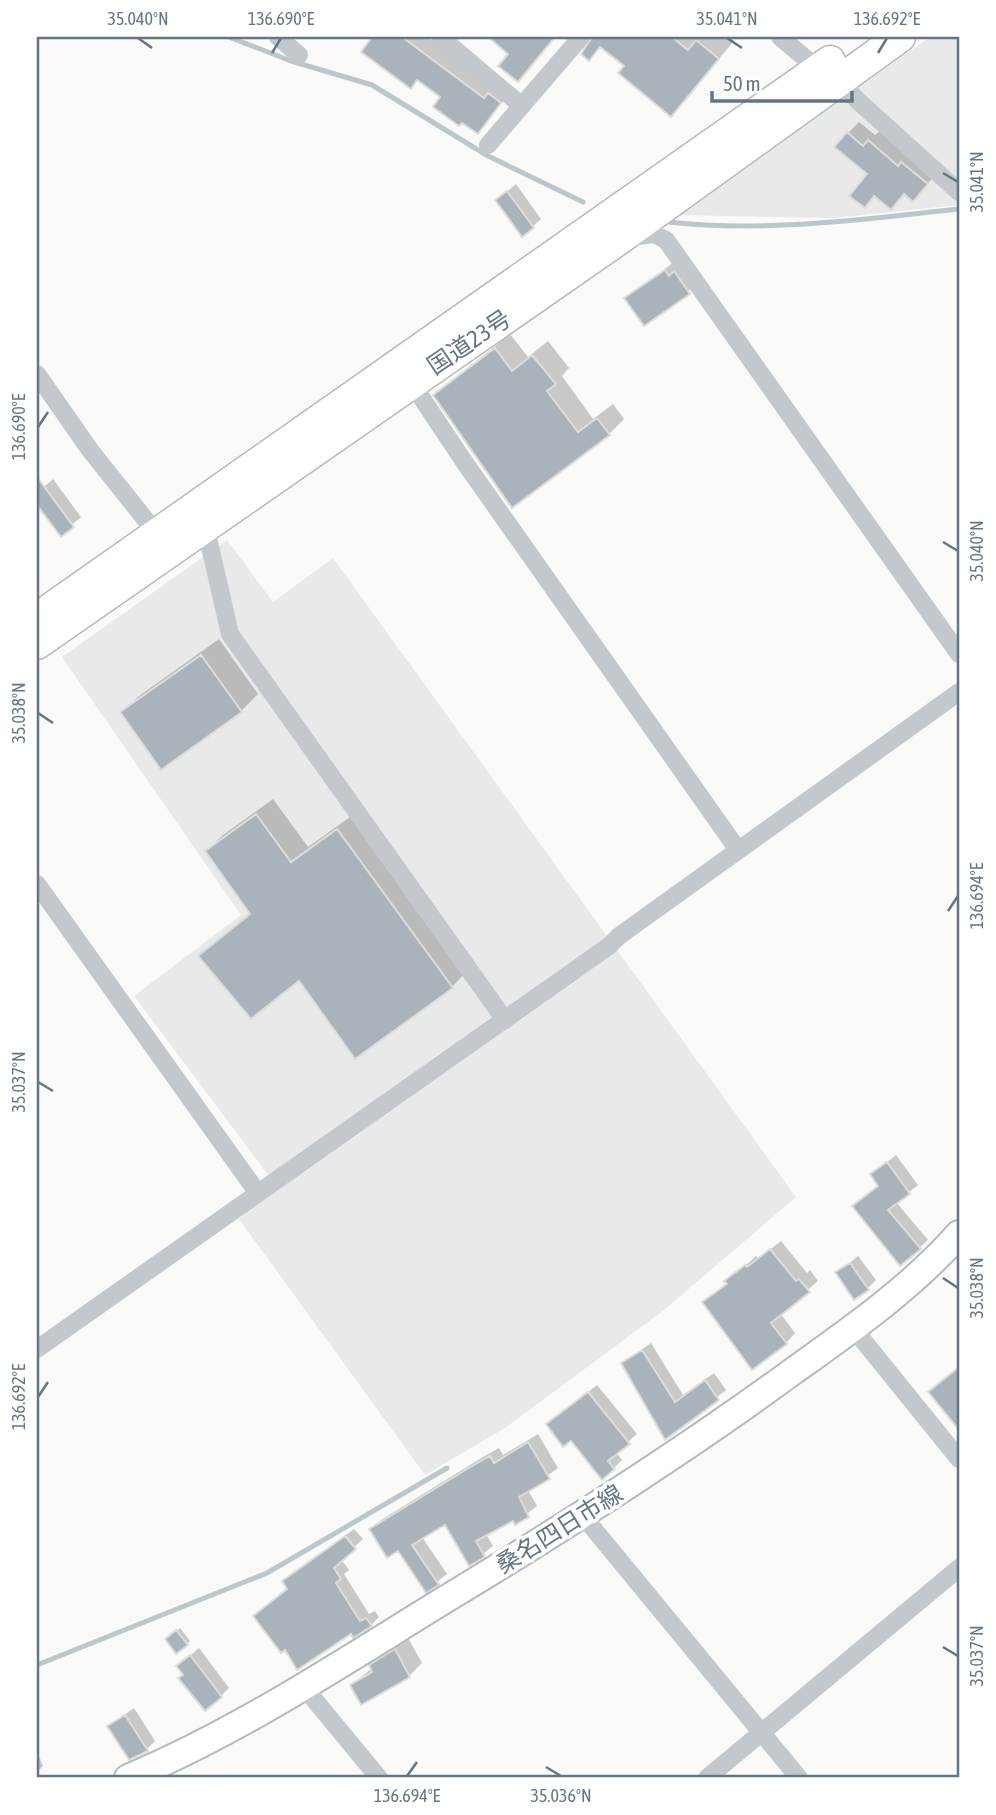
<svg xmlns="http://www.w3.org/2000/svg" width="996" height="1815" viewBox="0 0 996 1815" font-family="'Asap Condensed','Noto Sans JP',sans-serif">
<rect width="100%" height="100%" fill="#fafaf8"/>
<path fill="#e8e9e9" d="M 930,37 L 959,37 L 959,205 L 833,218 L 676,215 Z
M 227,540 L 273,602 L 333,558 L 796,1197 L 664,1310 L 505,1428 L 425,1475 L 239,1219 L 275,1184 L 134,996 L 241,915 L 62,657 Z"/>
<path fill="#0003" d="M 374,37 L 427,37 L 495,88 L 510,92 L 478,132 L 442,96 L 418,78 L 363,52 Z
M 593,37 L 729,37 L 734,41 L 671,115 L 627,66 L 601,45 L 592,45 Z
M 859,122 L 875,135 L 881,130 L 938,172 L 913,200 L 905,193 L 891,208 L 875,195 L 864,206 L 869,174 L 848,133 Z
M 516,184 L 541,219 L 532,227 L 497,200 Z
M 678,259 L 702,280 L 644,324 L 626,298 Z
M 510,334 L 528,357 L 548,341 L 569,368 L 562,376 L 593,419 L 613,404 L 624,419 L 609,434 L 512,505 L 435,395 Z
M 53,479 L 81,517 L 61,534 L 37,502 L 37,493 Z
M 219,639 L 258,694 L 241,711 L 122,713 L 139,696 Z
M 273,799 L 308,847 L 354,814 L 468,970 L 452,987 L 299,978 L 201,956 L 251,912 L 207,851 L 223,835 Z
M 896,1155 L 918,1185 L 896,1202 L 928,1240 L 919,1248 L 854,1206 L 879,1185 L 872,1174 Z
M 781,1241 L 807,1273 L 810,1270 L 818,1281 L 780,1313 L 795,1333 L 786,1343 L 705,1302 L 756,1256 L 758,1259 Z
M 858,1256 L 876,1280 L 867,1289 L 837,1273 Z
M 651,1343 L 683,1395 L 714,1373 L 726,1390 L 666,1437 L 623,1363 Z
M 959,1366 L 959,1427 L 931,1392 Z
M 597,1385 L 637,1434 L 616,1452 L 622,1460 L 614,1468 L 548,1424 Z
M 538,1434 L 558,1468 L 528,1490 L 537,1506 L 515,1523 L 513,1519 L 486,1534 L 493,1546 L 470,1564 L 445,1523 L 422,1537 L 447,1574 L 427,1590 L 399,1548 L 372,1529 L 381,1520 L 483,1457 L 499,1448 L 503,1455 Z
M 354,1529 L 363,1539 L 341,1559 L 349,1570 L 344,1574 L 369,1614 L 375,1611 L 379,1617 L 371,1625 L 286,1648 L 255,1616 L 289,1588 L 284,1581 L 292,1573 Z
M 180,1628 L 190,1641 L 187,1644 L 171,1636 Z
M 408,1638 L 422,1663 L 409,1676 L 352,1685 L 372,1668 L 371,1666 L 384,1653 Z
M 199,1648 L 229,1688 L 221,1696 L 184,1674 L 178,1666 Z
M 134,1708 L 155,1741 L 147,1749 L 109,1726 Z
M 37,1751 L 43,1766 L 37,1772 Z"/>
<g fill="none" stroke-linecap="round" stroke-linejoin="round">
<path stroke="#bbc7cb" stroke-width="5" d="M 229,37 L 291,61 L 372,85 L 488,156 L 583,202
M 669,222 C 766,233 863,219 959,209
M 37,1665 L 267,1573 L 447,1468"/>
</g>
<path fill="#aab3b9" stroke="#dcdcda" stroke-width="2" d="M 372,37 L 402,37 L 484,98 L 488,93 L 501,103 L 478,134 L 462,123 L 459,126 L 433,107 L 440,97 L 417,80 L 411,89 L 361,52 Z
M 488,37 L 555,37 L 518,82 L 498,66 L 508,54 Z
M 592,37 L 672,37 L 688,50 L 696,40 L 719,59 L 671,117 L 618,73 L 624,66 L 600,47 L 589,61 L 581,54 Z
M 847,132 L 863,146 L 868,140 L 898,166 L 901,162 L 928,184 L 913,202 L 904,194 L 891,210 L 874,196 L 865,208 L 849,196 L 867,174 L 834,147 Z
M 507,191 L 534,228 L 522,237 L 495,200 Z
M 665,270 L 669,276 L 674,271 L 690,294 L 644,326 L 624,298 Z
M 495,348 L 512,371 L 532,355 L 556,384 L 547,391 L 578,432 L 597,418 L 610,435 L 512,508 L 433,395 Z
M 37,477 L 74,527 L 61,537 L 37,505 Z
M 201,655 L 242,712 L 161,770 L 120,712 Z
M 256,814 L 291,862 L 337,829 L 453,988 L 355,1059 L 299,981 L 251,1019 L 198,956 L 250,914 L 205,851 Z
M 887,1162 L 910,1194 L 888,1210 L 921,1249 L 900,1266 L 852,1206 L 878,1186 L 870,1174 Z
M 770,1249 L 796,1281 L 799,1279 L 810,1292 L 771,1323 L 787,1344 L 752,1370 L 702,1302 L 727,1284 L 724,1281 L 745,1265 L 747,1267 Z
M 850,1263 L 869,1290 L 854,1300 L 835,1272 Z
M 642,1350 L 675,1402 L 705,1380 L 719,1400 L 665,1440 L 621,1363 Z
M 959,1367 L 959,1430 L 928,1392 Z
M 588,1392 L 630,1444 L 608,1461 L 615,1469 L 602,1480 L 571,1441 L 563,1447 L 546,1424 Z
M 528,1442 L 550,1479 L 519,1497 L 529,1517 L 515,1525 L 513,1521 L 476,1541 L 485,1557 L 469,1566 L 445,1525 L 412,1545 L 439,1585 L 426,1593 L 398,1551 L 387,1558 L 369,1529 L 472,1466 L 490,1456 L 494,1463 Z
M 345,1536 L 356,1549 L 334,1568 L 341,1579 L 336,1583 L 360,1621 L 366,1618 L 372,1626 L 353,1638 L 351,1634 L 297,1670 L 285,1650 L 281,1653 L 253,1616 L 287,1589 L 282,1581 Z
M 176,1630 L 188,1645 L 176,1654 L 165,1639 Z
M 395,1649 L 410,1677 L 361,1705 L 350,1685 L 372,1672 L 369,1665 Z
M 190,1655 L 222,1697 L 205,1711 L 178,1678 L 183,1675 L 176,1666 Z
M 125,1715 L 148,1751 L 129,1760 L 107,1726 Z"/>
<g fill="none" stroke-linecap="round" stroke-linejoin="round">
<g stroke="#b3babf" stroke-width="30">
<path id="secondary" d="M 128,1778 C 240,1731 343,1662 446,1599 C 565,1527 680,1454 792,1372 C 851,1330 911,1288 959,1234"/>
</g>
<g stroke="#b4b9bd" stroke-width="33">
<path id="trunk" d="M 37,618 L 830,61
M 37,644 L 621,238 L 900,37"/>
</g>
<path stroke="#c3c8cc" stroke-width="18" d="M 278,37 L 299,55
M 440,37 L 522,106
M 780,37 L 818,69
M 839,79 L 857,100 L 959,192
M 488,145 L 581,37
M 628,237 L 654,234 L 666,240 L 959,654
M 37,374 L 90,450 L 157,534
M 411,382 L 465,463 L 738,850
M 205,525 L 230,634 L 505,1020
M 37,884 L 257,1192
M 853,1328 L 959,1459
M 37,1349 L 609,946 L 619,936 L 959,692
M 583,1516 L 799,1778
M 303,1686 L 379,1778
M 707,1778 L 959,1568"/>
<use href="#secondary" stroke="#fff" stroke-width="26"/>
<use href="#trunk" stroke="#fff" stroke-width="30"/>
</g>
<path fill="none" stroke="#657683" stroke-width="2.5" d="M 138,38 L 152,48M 727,38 L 742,48M 272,53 L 281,38M 878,53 L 887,38M 943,173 L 958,182M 38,427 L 48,412M 943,542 L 958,551M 38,713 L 53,723M 948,911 L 958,896M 38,1082 L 53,1091M 943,1278 L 958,1288M 38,1397 L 48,1382M 943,1647 L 958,1656M 546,1767 L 561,1776M 407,1776 L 417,1762"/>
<g text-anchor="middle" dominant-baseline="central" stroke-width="7" stroke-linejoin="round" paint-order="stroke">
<g font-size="24" fill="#657683" stroke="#fff">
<text transform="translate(469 342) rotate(-34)">国道23号</text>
<text transform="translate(559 1529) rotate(-32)">桑名四日市線</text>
</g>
</g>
<rect width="996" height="1815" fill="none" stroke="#ffffff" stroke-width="77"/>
<path d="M712 91v10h140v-10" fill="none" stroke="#657683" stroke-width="3.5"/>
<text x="723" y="91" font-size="21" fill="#657683" stroke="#ffffff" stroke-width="5" paint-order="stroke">50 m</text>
<rect x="38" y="38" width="920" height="1738" fill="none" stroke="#657683" stroke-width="2.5"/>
<g font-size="18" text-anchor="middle" fill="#657683">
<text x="138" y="25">35.040°N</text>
<text x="281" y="25">136.690°E</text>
<text x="727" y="25">35.041°N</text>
<text x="887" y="25">136.692°E</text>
<text transform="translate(977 182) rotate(-90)" y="6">35.041°N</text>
<text transform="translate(19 427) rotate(-90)" y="6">136.690°E</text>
<text transform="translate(977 551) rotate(-90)" y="6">35.040°N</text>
<text transform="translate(19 713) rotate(-90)" y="6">35.038°N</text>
<text transform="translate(977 896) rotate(-90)" y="6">136.694°E</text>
<text transform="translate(19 1082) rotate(-90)" y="6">35.037°N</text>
<text transform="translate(977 1288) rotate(-90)" y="6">35.038°N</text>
<text transform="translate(19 1397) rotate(-90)" y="6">136.692°E</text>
<text transform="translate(977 1656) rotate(-90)" y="6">35.037°N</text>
<text x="407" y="1802">136.694°E</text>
<text x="561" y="1802">35.036°N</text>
</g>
</svg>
